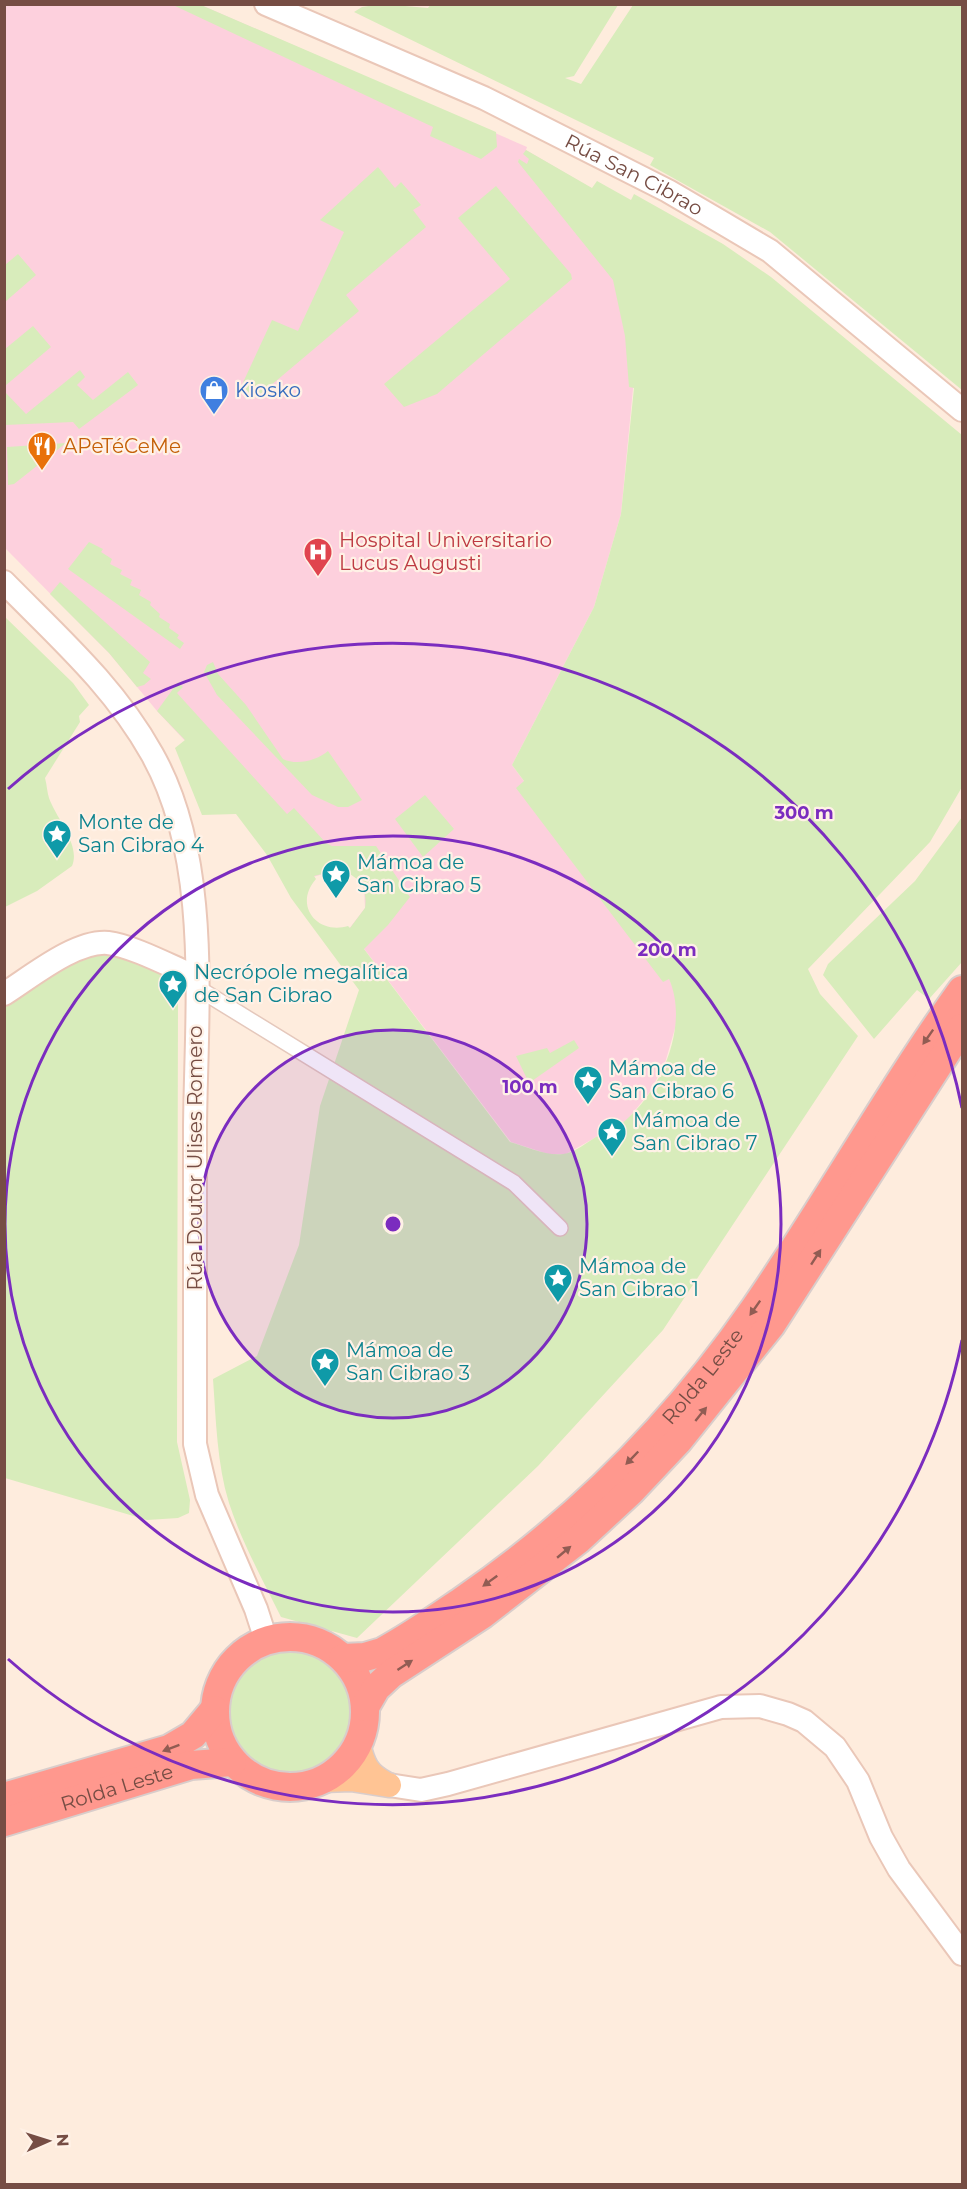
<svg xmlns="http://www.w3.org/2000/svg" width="967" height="2189" viewBox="0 0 967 2189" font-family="Montserrat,sans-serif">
<rect width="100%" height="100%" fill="#feecdd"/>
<path fill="#fdd0dd" d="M 5,5 L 201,5 L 527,147 L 526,150 L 649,222 L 621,514 L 594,607 L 512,765 L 669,978 L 675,993 L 678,1018 L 665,1063 L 650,1092 L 627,1120 L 566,1154 L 548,1154 L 511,1142 L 349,929 L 365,908 L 364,889 L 358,879 L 348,872 L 337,870 L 313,877 L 157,711 L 109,653 L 5,548 Z"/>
<path fill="#d8ecbb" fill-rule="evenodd" d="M 382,4 L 428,8 L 431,4 L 618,5 L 574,76 L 565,78 L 581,84 L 633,5 L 962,5 L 962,390 L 770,232 L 650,165 L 654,158 L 354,12 L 362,7 Z
M 173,5 L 201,5 L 496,132 L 497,147 L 481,159 L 430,136 L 433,127 Z
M 526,150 L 592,188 L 597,181 L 631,200 L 634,194 L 723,244 L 771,277 L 962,435 L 962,787 L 930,842 L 808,969 L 820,994 L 858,1036 L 663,1330 L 538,1466 L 357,1638 L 281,1617 C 263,1580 242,1543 229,1503 C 217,1464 216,1420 213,1379 L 257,1356 L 299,1245 L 320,1106 L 359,990 L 291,898 L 267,855 L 236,814 L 202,815 L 175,748 L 185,740 L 157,711 L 178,682 L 183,687 L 177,693 L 287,814 L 294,808 L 326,843 L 332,846 L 376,846 L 410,897 L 388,925 L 364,949 L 510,1142 C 527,1147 546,1156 563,1154 C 574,1153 586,1143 596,1137 C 606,1132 619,1127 627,1119 C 663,1087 689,1024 669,979 L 663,982 L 516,788 L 524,781 L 512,765 L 594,607 L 621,514 L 634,388 L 629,387 L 625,336 L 613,280 L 518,162 L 519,159 L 527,164 L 529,159 L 523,154 ZM 337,870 C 358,874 368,887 365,908 L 350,928 L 348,926 C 317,935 293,905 316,879 L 314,876 Z
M 378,167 L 395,188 L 401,182 L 421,205 L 413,210 L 426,227 L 346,295 L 359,311 L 257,397 L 240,389 L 272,320 L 298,331 L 344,232 L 320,220 Z
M 496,186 L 571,274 L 572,279 L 437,394 L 404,407 L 384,384 L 510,279 L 458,218 Z
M 18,254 L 36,275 L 5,302 L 5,265 Z
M 33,326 L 51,347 L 5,386 L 5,349 Z
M 80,370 L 85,377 L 77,385 L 93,400 L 128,372 L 138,385 L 79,429 L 73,422 L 5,425 L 5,392 L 26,414 Z
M 66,443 L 14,484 L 8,485 L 7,447 Z
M 89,542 L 103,549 L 101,552 L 112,559 L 110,564 L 122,570 L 120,574 L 132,580 L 130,585 L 141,590 L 139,595 L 151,602 L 150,605 L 160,614 L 159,617 L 170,624 L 169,628 L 179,635 L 177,638 L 184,643 L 180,649 L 68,569 Z
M 60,582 L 150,662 L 143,673 L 151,679 L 144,685 L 137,687 L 109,653 L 50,594 Z
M 4,616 L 73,683 L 89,705 L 79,716 L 80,722 L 45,778 C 47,785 47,792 49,798 C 56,818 81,845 72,866 L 37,891 L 5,907 Z
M 213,662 L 218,674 L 246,705 L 283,759 C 297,766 318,760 328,751 L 362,800 L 348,807 L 338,807 L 312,795 L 217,695 L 204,672 L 207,665 Z
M 425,795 L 454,829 L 423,857 L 395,819 Z
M 962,817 L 962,962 L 929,999 L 917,990 L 874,1039 L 823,975 L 828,964 L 915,881 Z
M 113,951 C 145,962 161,966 178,998 L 177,1442 L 190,1500 L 189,1513 L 178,1518 L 147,1520 L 5,1478 L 5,999 L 68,962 Z
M 574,1040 L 579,1048 L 529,1083 L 516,1056 L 547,1048 L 550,1053 Z
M226 1712a65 65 0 1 1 130 0a65 65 0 1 1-130 0Z"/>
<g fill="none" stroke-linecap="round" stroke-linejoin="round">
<g stroke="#e5c8bc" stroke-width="18">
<path id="street" d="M 196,987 L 514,1183 L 560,1228"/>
</g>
<g stroke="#eac7b8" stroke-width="26">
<g id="secondary">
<path id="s1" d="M 266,4 L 484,98 L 668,191 L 721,222 L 770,251 L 962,410"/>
<path d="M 4,582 C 58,637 114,686 152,754 C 212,860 196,1010 195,1128 C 195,1233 195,1339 195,1444 L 207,1495 L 256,1609 L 266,1640"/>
<path d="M 4,994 C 31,977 76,940 108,943 C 133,946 172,967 196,977"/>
<path d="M 389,1785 L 421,1790 L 448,1784 L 721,1707 L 760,1706 L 788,1714 L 804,1721 L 835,1747 L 858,1781 L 881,1837 L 899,1869 L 962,1954"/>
</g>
</g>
<g stroke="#d9cdcb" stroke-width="27">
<path id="primary" d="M 358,1744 C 363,1765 367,1774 386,1784
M 323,1780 L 351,1779 L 389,1785"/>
</g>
<g stroke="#d9cdcb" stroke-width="32">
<g id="highway">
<circle cx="290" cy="1712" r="75"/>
<path id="s2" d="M 343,1658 L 365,1657 L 382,1652 C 410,1637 437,1618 462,1601 C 577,1522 676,1422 755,1308 C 827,1204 888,1093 962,990"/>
<path d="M 365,1707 L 376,1688 L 391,1674 L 483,1614 L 578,1540 L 631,1491 L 678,1441 L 771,1325 L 962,1028"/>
<path d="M 4,1797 L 169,1749 L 193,1735 L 214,1710"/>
<path id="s3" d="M 4,1822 L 191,1765 L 232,1762"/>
</g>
</g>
<use href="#street" stroke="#fff" stroke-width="15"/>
<use href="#secondary" stroke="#fff" stroke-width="22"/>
<use href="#primary" stroke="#ffc494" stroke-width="24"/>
<use href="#highway" stroke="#ff988e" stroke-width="28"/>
</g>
<defs><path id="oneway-solid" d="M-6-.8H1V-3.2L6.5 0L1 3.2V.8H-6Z" transform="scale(1.5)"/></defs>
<g fill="#915c53">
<use href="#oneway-solid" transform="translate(928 1037) rotate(125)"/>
<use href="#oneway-solid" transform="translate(816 1257) rotate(-57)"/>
<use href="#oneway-solid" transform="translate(755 1308) rotate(125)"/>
<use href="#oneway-solid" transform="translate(701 1414) rotate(-51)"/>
<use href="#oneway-solid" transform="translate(632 1458) rotate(134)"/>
<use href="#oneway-solid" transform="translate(564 1552) rotate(-40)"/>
<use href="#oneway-solid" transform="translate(490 1581) rotate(144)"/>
<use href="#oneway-solid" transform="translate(405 1665) rotate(-33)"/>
<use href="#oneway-solid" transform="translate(171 1748) rotate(159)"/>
</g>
<circle cx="393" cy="1224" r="194" fill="#7b2cbf" fill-opacity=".12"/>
<g fill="none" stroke="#7b2cbf" stroke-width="3">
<circle cx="393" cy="1224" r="194"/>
<circle cx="393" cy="1224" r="388"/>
<path d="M962 1340A581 581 0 0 1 8 1659M8 789A581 581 0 0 1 962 1108"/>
</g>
<defs>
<g id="shop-pin" transform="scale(1.5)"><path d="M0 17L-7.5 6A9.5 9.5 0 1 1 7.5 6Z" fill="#3f7fe0" stroke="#fff1e6"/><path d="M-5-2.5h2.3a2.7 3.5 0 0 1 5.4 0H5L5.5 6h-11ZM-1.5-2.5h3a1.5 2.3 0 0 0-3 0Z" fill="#fff"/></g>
<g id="restaurant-pin" transform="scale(1.5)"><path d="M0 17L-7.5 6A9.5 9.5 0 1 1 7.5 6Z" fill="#e8710a" stroke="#fff1e6"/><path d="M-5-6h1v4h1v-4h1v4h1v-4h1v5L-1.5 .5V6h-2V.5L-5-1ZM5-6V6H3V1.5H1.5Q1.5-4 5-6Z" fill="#fff"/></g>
<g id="hospital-pin" transform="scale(1.5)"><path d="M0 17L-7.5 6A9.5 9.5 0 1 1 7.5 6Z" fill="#e0444e" stroke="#fff1e6"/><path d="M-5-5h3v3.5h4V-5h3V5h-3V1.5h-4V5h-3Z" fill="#fff"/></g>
<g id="sight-pin" transform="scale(1.5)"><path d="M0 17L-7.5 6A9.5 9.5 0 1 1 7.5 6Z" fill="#0f9aa8" stroke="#fff1e6"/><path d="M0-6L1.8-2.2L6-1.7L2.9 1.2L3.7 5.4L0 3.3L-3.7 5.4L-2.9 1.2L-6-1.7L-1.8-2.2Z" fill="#fff"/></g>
</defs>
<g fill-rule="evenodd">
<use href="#shop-pin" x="214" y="390"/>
<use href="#restaurant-pin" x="42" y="446"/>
<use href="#hospital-pin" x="318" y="552"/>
<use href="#sight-pin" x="57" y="834"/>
<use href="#sight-pin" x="336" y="874"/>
<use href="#sight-pin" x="173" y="984"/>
<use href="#sight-pin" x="588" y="1080"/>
<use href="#sight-pin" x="612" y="1132"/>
<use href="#sight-pin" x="558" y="1278"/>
<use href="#sight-pin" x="325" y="1362"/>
</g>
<g text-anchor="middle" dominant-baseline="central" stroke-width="4.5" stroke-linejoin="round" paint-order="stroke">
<g font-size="20" fill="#764d44" stroke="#fff1e6">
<text stroke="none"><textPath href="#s1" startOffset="406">Rúa San Cibrao</textPath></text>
<text transform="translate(195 1158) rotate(-90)">Rúa Doutor Ulises Romero</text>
<text stroke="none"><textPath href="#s2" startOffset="465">Rolda Leste</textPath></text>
<text stroke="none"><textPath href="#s3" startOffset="118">Rolda Leste</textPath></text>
</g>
<g font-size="20" fill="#366cbe" stroke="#fff1e6" text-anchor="start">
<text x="235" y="390">Kiosko</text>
</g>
<g font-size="20" fill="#c56008" stroke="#fff1e6" text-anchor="start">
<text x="63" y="446">APeTéCeMe</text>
</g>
<g font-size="20" fill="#be3a42" stroke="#fff1e6" text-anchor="start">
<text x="339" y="540">Hospital Universitario<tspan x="339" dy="23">Lucus Augusti</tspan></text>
</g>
<g font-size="20" fill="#0d838f" stroke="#fff1e6" text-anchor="start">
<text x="78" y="822">Monte de<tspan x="78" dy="23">San Cibrao 4</tspan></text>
<text x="357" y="862">Mámoa de<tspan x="357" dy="23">San Cibrao 5</tspan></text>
<text x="194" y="972">Necrópole megalítica<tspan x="194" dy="23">de San Cibrao</tspan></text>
<text x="609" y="1068">Mámoa de<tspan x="609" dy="23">San Cibrao 6</tspan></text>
<text x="633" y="1120">Mámoa de<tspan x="633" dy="23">San Cibrao 7</tspan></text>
<text x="579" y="1266">Mámoa de<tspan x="579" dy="23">San Cibrao 1</tspan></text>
<text x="346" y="1350">Mámoa de<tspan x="346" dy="23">San Cibrao 3</tspan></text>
</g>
</g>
<circle cx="393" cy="1224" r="9" fill="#7b2cbf" stroke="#fff1e6" stroke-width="3"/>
<g font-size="18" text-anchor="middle" font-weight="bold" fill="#7b2cbf" stroke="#fff1e6" stroke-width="4.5" stroke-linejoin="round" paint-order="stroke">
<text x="804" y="819">300 m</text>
<text x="667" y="956">200 m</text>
<text x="530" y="1093">100 m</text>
</g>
<rect width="967" height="2189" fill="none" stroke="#764d44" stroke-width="12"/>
<g transform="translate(48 2141) rotate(87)" stroke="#fff1e6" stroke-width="4.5" paint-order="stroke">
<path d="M0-4.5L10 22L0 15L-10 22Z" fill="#764d44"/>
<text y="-9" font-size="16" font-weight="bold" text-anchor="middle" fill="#764d44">N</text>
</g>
</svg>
